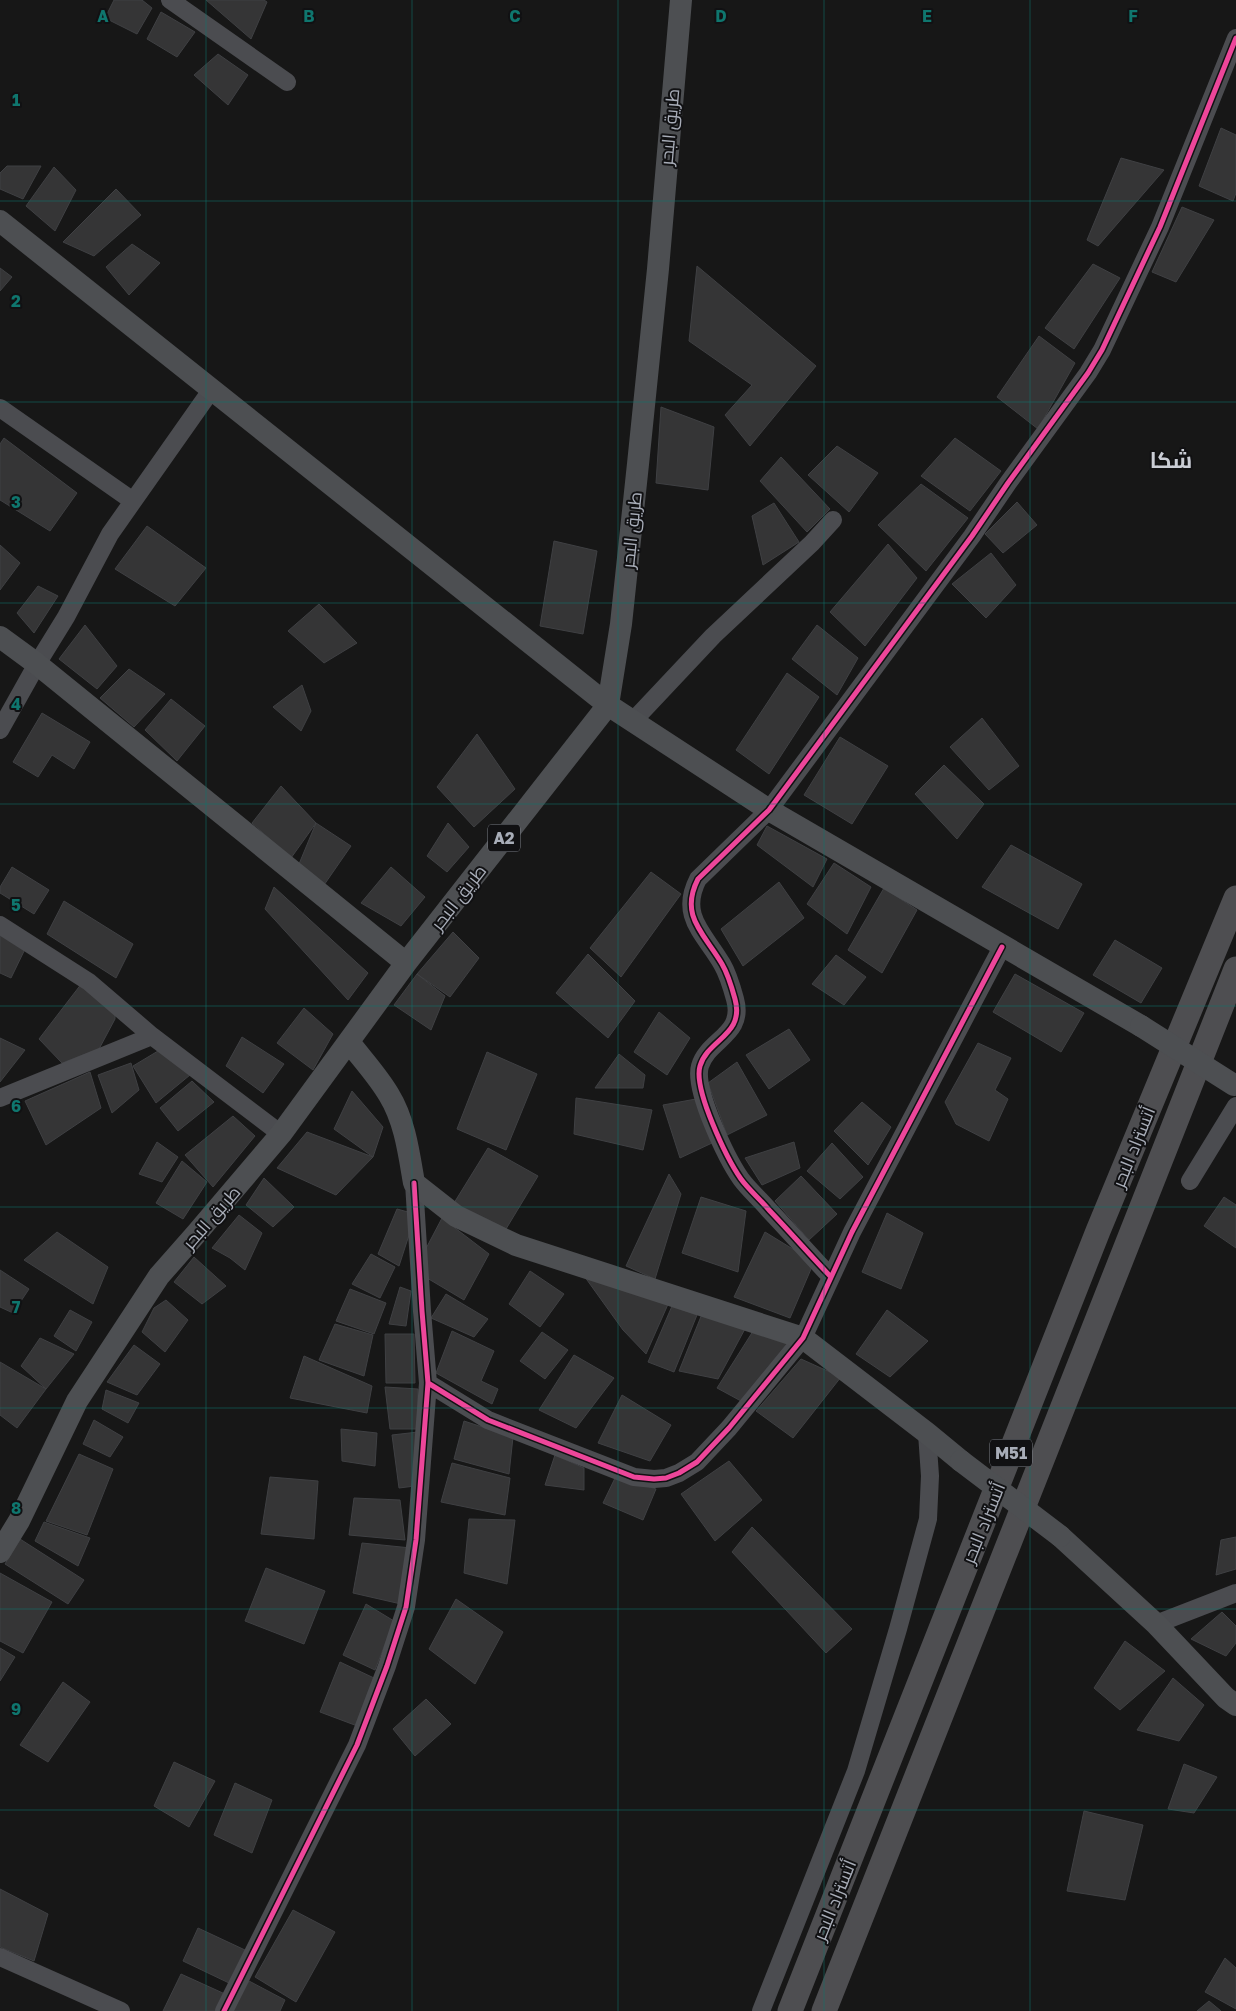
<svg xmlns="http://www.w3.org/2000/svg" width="1236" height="2011" viewBox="0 0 1236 2011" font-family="'Golos Text',Cairo,sans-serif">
<rect width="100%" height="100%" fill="#171717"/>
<path fill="#353536" stroke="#3f4043" d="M 114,0 L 142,0 L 152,8 L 137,34 L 105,18 Z
M 206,0 L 264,0 L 267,2 L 251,39 Z
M 161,12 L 195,32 L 177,57 L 147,39 Z
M 218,54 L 248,75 L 228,105 L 194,75 Z
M 1221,128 L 1236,135 L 1236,193 L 1233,201 L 1199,186 Z
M 1121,158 L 1164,170 L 1098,246 L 1087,240 Z
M 7,166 L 41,166 L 23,199 L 0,189 L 0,173 Z
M 54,167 L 76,190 L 55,231 L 26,206 Z
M 116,189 L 141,215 L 94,256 L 63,242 Z
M 1182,207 L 1214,220 L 1176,282 L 1152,272 Z
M 132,244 L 160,263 L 129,295 L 106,267 Z
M 1093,264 L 1120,278 L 1074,349 L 1045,328 Z
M 697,266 L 816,366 L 750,446 L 725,415 L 752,385 L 689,341 Z
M 0,268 L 12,277 L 0,291 Z
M 1039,336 L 1075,363 L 1038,429 L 997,397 Z
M 661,407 L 714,427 L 708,490 L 656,483 Z
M 4,438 L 77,493 L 50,531 L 0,500 L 0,444 Z
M 955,438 L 1001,471 L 970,511 L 921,476 Z
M 837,446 L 878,473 L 849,512 L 808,475 Z
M 781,457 L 830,509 L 807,532 L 760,481 Z
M 921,484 L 968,518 L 926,571 L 878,525 Z
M 1017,502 L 1037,525 L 1003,553 L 985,534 Z
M 774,503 L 799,542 L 763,565 L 752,516 Z
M 147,526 L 206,568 L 175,606 L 115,569 Z
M 554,541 L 597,551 L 583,634 L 540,626 Z
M 888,544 L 917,578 L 865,646 L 830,612 Z
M 0,545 L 20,563 L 0,590 Z
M 991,553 L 1016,585 L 986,618 L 952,584 Z
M 38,586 L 58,596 L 34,633 L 17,613 Z
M 319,604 L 357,643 L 324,663 L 288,631 Z
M 85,625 L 117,666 L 97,689 L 59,659 Z
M 817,625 L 858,658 L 837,695 L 792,659 Z
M 129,669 L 165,694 L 134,727 L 100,698 Z
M 787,673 L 819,697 L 769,774 L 736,750 Z
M 302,685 L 311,711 L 301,731 L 273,707 Z
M 171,699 L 205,726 L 177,761 L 145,730 Z
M 42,713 L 90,742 L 74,769 L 52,755 L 38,777 L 13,762 Z
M 982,718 L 1019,766 L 989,790 L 950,747 Z
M 477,734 L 515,789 L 474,827 L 437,787 Z
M 840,737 L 888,766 L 852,824 L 804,795 Z
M 944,765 L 984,804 L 957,839 L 915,794 Z
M 281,786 L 316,823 L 291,858 L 252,823 Z
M 316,823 L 351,846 L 324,885 L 299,864 Z
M 448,823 L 469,847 L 447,872 L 427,856 Z
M 767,826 L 827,859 L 813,887 L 757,845 Z
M 1011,845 L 1082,884 L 1058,929 L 982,887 Z
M 834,863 L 871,887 L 847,934 L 807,904 Z
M 12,867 L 49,890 L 34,914 L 0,893 L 0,887 Z
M 391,867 L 425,897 L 401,926 L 361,903 Z
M 651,872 L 681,894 L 621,977 L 590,948 Z
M 779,882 L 804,918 L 743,966 L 721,929 Z
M 274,887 L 368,973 L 348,1000 L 265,909 Z
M 884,888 L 917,910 L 882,973 L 848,950 Z
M 64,901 L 133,944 L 116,978 L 47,934 Z
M 0,931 L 27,945 L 11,978 L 0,973 Z
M 453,932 L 479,958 L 450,997 L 417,974 Z
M 1115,940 L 1162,968 L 1141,1003 L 1093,975 Z
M 588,954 L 635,1001 L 608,1038 L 556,993 Z
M 836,955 L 866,977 L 844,1005 L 812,984 Z
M 417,974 L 445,996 L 431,1030 L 394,1005 Z
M 1015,974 L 1084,1013 L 1061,1052 L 993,1012 Z
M 82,983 L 115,1010 L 115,1019 L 99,1049 L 62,1063 L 39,1039 Z
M 304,1008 L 333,1034 L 313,1070 L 277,1043 Z
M 659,1012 L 690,1038 L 667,1075 L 634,1052 Z
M 789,1029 L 810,1060 L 769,1089 L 746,1055 Z
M 242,1037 L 284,1064 L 263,1093 L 226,1066 Z
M 0,1038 L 25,1050 L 0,1082 Z
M 978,1043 L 1011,1058 L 995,1090 L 1008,1099 L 989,1141 L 956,1124 L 945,1102 Z
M 158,1051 L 190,1075 L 156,1103 L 133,1066 Z
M 487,1052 L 537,1074 L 506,1150 L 457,1129 Z
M 619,1054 L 645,1075 L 643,1088 L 595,1088 Z
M 737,1062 L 767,1115 L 727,1135 L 708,1083 Z
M 131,1063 L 139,1090 L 112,1113 L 98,1075 Z
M 90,1072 L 101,1108 L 46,1145 L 25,1101 Z
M 192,1081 L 214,1102 L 178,1131 L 160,1108 Z
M 352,1091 L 383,1127 L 373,1157 L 334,1129 Z
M 576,1098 L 652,1110 L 643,1150 L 574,1134 Z
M 696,1099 L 712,1143 L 680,1158 L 663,1105 Z
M 862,1102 L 891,1127 L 868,1165 L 834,1131 Z
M 233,1116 L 255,1136 L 213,1187 L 185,1155 Z
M 307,1132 L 373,1157 L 336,1195 L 277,1168 Z
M 157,1142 L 178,1157 L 162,1182 L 139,1174 Z
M 794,1142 L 800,1168 L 762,1185 L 745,1158 Z
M 832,1143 L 863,1177 L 840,1199 L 807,1171 Z
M 488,1148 L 538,1176 L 506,1229 L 454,1203 Z
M 182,1161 L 207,1182 L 183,1219 L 156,1203 Z
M 669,1174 L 681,1194 L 655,1279 L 626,1266 Z
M 801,1176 L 837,1214 L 809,1240 L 775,1201 Z
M 264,1178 L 294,1207 L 273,1227 L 246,1205 Z
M 701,1197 L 746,1211 L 738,1272 L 682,1253 Z
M 1224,1197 L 1236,1205 L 1236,1248 L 1204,1226 Z
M 397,1209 L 408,1212 L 410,1232 L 399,1266 L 378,1254 Z
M 887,1213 L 923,1233 L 901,1289 L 862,1272 Z
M 239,1215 L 262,1233 L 245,1270 L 230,1258 L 212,1248 Z
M 442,1218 L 489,1254 L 464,1300 L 427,1278 L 421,1258 Z
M 57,1232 L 108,1267 L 93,1304 L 24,1260 Z
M 765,1232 L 814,1262 L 790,1318 L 734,1297 Z
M 371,1254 L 395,1267 L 380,1298 L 352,1284 Z
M 194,1257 L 226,1286 L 202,1304 L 174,1282 Z
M 0,1270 L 29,1289 L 13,1313 L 0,1307 Z
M 530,1271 L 564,1294 L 540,1327 L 509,1304 Z
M 582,1273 L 669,1302 L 646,1354 L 623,1330 Z
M 400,1287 L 411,1291 L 406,1326 L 389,1324 Z
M 350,1289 L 386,1303 L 374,1334 L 336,1321 Z
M 446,1294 L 488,1319 L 474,1337 L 431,1318 Z
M 166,1300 L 188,1320 L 165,1352 L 142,1332 L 154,1308 Z
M 672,1306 L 697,1315 L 674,1372 L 648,1362 Z
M 70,1310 L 92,1322 L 76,1351 L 54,1336 Z
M 887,1310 L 928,1341 L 890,1377 L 856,1354 Z
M 702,1314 L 746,1327 L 718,1379 L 679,1371 Z
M 335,1324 L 373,1335 L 364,1376 L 319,1360 Z
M 755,1328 L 791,1342 L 741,1401 L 717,1388 Z
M 452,1331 L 494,1351 L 481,1381 L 498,1389 L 492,1404 L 436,1373 Z
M 542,1332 L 568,1350 L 545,1379 L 520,1361 Z
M 385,1334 L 414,1334 L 415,1383 L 386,1383 Z
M 40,1338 L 74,1354 L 46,1389 L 21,1366 Z
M 134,1345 L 160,1364 L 137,1395 L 107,1382 Z
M 574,1355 L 614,1378 L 576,1428 L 539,1410 Z
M 304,1356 L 372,1386 L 367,1413 L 290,1398 Z
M 801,1359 L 841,1377 L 793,1438 L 756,1411 Z
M 0,1362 L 46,1389 L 17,1428 L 0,1415 Z
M 385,1387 L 418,1389 L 418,1429 L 390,1429 Z
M 106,1390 L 139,1403 L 128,1423 L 102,1409 Z
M 622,1395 L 671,1425 L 650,1461 L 598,1443 Z
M 94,1420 L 123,1437 L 110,1457 L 83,1444 Z
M 464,1421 L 513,1437 L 509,1474 L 454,1459 Z
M 341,1429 L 377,1433 L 375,1466 L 342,1461 Z
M 418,1432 L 415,1486 L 399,1488 L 392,1435 Z
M 79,1454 L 113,1469 L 87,1535 L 46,1521 Z
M 555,1455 L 584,1468 L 584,1490 L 545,1485 Z
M 729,1461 L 762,1500 L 715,1541 L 681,1494 Z
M 452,1463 L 510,1478 L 505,1515 L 441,1502 Z
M 616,1476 L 656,1489 L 643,1520 L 603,1503 Z
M 270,1477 L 318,1481 L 314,1539 L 261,1534 Z
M 354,1498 L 400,1500 L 405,1540 L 349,1535 Z
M 469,1519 L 515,1520 L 507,1584 L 464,1573 Z
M 44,1522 L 90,1538 L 78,1566 L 35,1541 Z
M 752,1527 L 852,1629 L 826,1653 L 732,1552 Z
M 1236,1537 L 1236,1569 L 1216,1575 L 1221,1540 Z
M 20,1539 L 84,1580 L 68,1604 L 5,1564 Z
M 362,1543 L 411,1548 L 401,1604 L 353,1593 Z
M 266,1568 L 325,1591 L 304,1644 L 245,1621 Z
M 0,1573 L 52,1602 L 23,1653 L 0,1641 Z
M 456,1599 L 503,1632 L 475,1684 L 429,1649 Z
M 366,1604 L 394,1621 L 375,1670 L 343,1655 Z
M 1222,1612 L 1236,1626 L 1236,1643 L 1226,1656 L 1191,1639 Z
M 1125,1641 L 1165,1671 L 1120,1710 L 1094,1688 Z
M 0,1648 L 15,1657 L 0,1681 Z
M 340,1662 L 374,1678 L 360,1727 L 320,1712 Z
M 1173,1678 L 1204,1705 L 1179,1741 L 1137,1730 Z
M 63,1682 L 90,1702 L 48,1762 L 20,1745 Z
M 426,1699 L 451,1724 L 415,1756 L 393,1729 Z
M 174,1762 L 215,1781 L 189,1827 L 154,1806 Z
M 1184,1764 L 1217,1777 L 1194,1813 L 1168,1809 Z
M 235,1783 L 272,1800 L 252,1853 L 214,1835 Z
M 1084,1811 L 1143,1825 L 1125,1900 L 1067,1891 Z
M 0,1889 L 48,1914 L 34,1961 L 0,1947 Z
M 293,1910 L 335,1932 L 296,2002 L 255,1977 Z
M 198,1928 L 245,1950 L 229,1983 L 183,1961 Z
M 1225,1958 L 1236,1968 L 1236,2009 L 1205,1992 Z
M 181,1974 L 225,1994 L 215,2011 L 163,2011 Z
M 249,1981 L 285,2000 L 280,2011 L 233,2011 Z
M 1209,2001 L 1221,2011 L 1197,2011 Z"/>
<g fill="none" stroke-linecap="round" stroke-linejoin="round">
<path stroke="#4b4c50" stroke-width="18" d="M 170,0 L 287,82
M 0,408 L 133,501
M 633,721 L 713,636 L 812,543 L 833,520
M 0,730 L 37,664 L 66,617 L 110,534 L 212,389
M 0,925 L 89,982 L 152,1036 L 281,1134
M 0,1098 L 152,1036
M 1190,1181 L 1236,1106
M 831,1277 C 810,1255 790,1232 769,1210 C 760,1199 749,1190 741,1179 C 727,1159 693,1089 700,1066 C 708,1039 745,1035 735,999 C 732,988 728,974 722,964 C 704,933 679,916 698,879 L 769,810 L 972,536 L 1008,483 L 1088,373 L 1102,350 L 1160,227 L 1236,38
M 428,1383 L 488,1420 L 634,1477 L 654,1479 L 666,1478 L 679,1473 L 697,1462 L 729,1428 L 803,1338 L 852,1232 L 1002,947
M 1156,1624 L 1236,1593
M 0,1957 L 121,2011
M 224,2011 L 357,1745 L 387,1666 L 406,1607 L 416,1540 L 428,1383 L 422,1311 L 414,1183
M 761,2011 L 856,1771 L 898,1629 L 928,1519 L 930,1476 L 927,1433"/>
<path stroke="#4d4f52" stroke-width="22" d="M 0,221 L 608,705 L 769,810 L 1141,1026
M 0,637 L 37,664 L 406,963
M 349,1042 C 362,1059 378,1076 389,1095 C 405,1121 409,1154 414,1183 L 456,1216 L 516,1245 L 803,1338 L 927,1433 L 961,1461
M 1060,1536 L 1156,1624 L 1226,1698 L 1236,1705
M 0,1552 L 19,1521 L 77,1401 L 159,1276 L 196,1234 L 281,1134 L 406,963 L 608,705 L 621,624 L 638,464 L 658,269 L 681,0"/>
<path stroke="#4e4e51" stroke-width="25" d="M 790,2011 L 1098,1231 L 1236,898
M 824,2011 L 1236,969"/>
<path stroke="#4d4f52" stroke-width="22" d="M 1141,1026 L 1234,1085
M 961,1461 L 1060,1536"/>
<g stroke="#111113" stroke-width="8">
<path id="cycleway" d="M 831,1277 C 810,1255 790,1232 769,1210 C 760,1199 749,1190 741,1179 C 727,1159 693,1089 700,1066 C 708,1039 745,1035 735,999 C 732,988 728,974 722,964 C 704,933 679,916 698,879 L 769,810 L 972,536 L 1008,483 L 1088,373 L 1102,350 L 1160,227 L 1236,38
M 428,1383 L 488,1420 L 634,1477 L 654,1479 L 666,1478 L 679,1473 L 697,1462 L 729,1428 L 803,1338 L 852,1232 L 1002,947
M 224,2011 L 357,1745 L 387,1666 L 406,1607 L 416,1540 L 428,1383 L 422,1311 L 414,1183"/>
</g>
<use href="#cycleway" stroke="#ed469a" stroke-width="5"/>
</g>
<path fill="none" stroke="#0f766e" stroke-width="1" stroke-opacity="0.55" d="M 206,0 L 206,2011M 412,0 L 412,2011M 618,0 L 618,2011M 824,0 L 824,2011M 1030,0 L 1030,2011M 0,201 L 1236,201M 0,402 L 1236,402M 0,603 L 1236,603M 0,804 L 1236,804M 0,1006 L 1236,1006M 0,1207 L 1236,1207M 0,1408 L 1236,1408M 0,1609 L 1236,1609M 0,1810 L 1236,1810"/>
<g text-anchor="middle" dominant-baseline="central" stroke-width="4" stroke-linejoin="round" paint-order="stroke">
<g fill="#111113" stroke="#7b7e86" stroke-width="1">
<rect x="488" y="824.5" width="32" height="27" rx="4"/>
<rect x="990" y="1439.5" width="42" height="27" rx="4"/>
</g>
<g font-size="16" font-weight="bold" fill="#a8adb8">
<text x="504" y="838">A2</text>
<text x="1011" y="1453">M51</text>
</g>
<g font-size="18" fill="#a8adb8" stroke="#111113">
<text transform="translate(669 127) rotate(-85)">طريق البحر</text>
<text transform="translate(631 530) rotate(-84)">طريق البحر</text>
<text transform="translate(458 897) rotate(-52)">طريق البحر</text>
<text transform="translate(1133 1147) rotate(-68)">أتستراد البحر</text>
<text transform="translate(211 1217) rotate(-49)">طريق البحر</text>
<text transform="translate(983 1523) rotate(-68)">أتستراد البحر</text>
<text transform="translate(834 1900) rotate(-68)">أتستراد البحر</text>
</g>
<g font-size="22" font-weight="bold" fill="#c9ccd4" stroke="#111113">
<text x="1171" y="459">شكا</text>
</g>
</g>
<g font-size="16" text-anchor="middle" font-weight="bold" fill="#0f766e" stroke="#111113" stroke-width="4" stroke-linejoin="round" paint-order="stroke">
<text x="103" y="22">A</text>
<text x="309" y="22">B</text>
<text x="515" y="22">C</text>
<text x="721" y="22">D</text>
<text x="927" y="22">E</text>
<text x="1133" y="22">F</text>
<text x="16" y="106">1</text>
<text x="16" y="307">2</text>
<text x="16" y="508">3</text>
<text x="16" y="710">4</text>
<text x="16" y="911">5</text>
<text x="16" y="1112">6</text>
<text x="16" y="1313">7</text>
<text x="16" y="1514">8</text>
<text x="16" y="1715">9</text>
</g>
</svg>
